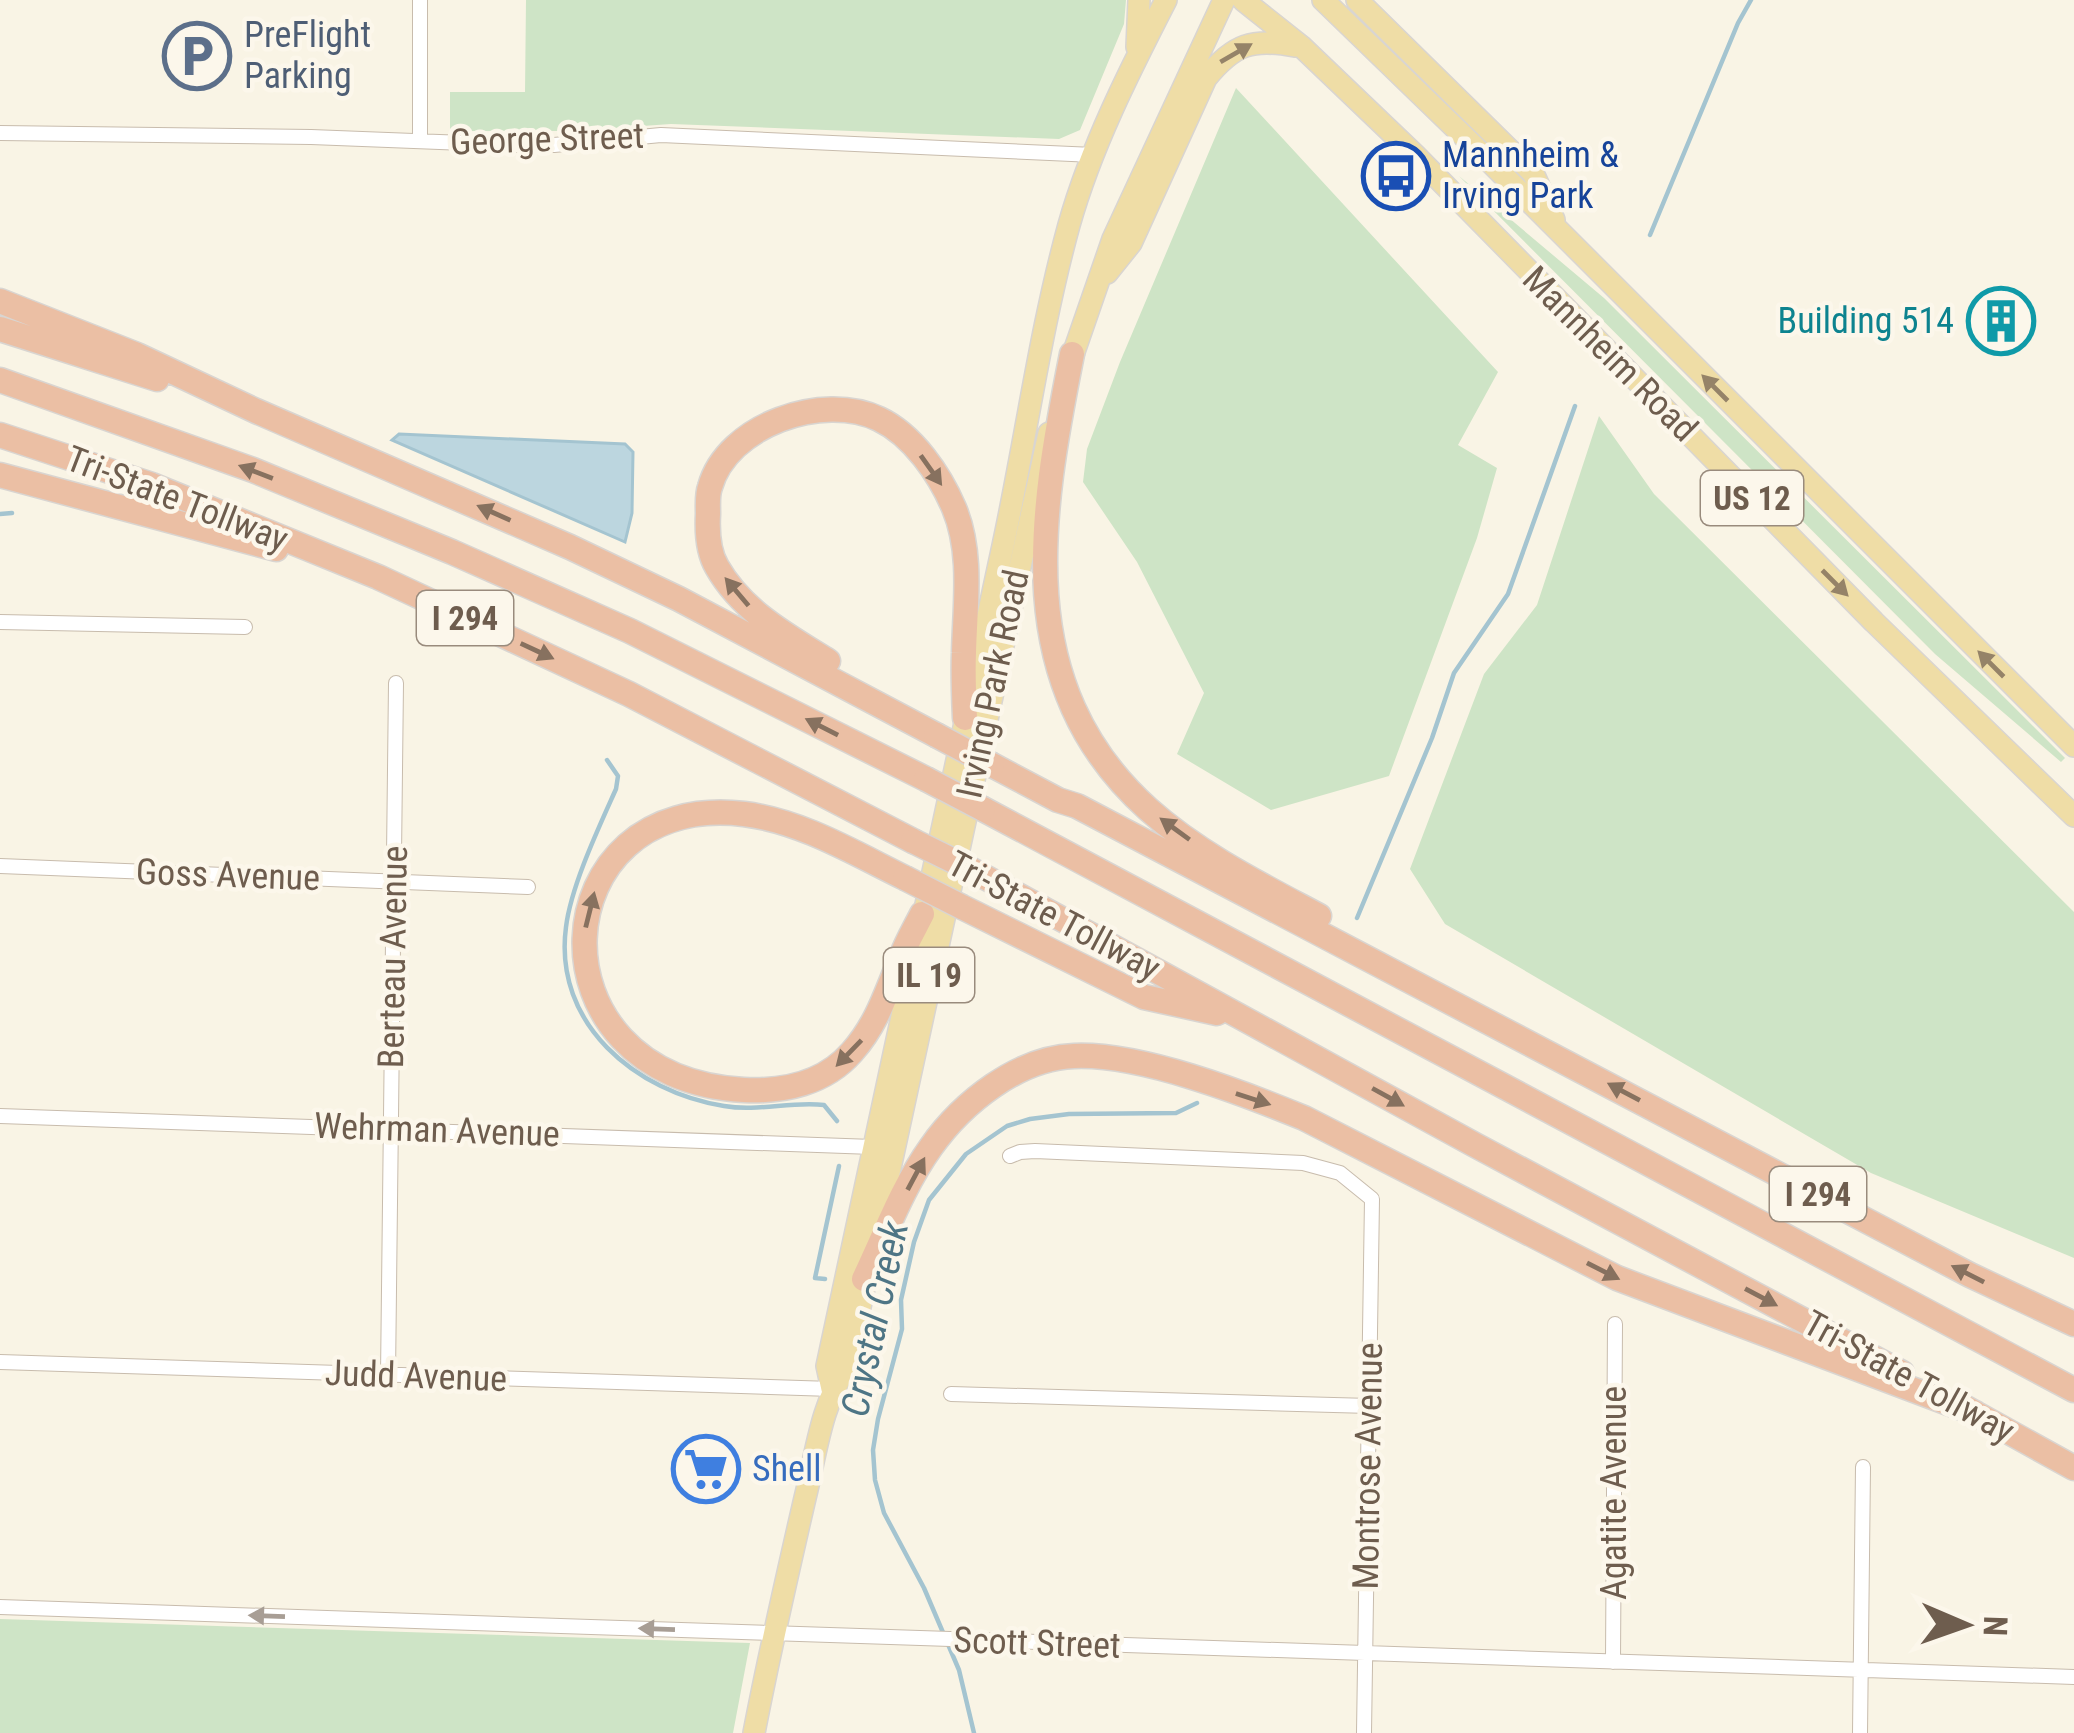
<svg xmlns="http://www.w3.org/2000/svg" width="2074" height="1733" viewBox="0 0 2074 1733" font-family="'Roboto Condensed',sans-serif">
<rect width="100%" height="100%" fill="#f9f4e5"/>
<path fill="#cee4c6" d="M 526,0 L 1126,0 L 1124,24 L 1080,130 L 1059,139 L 671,124 L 571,131 L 450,131 L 450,92 L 525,92 Z
M 1236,88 L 1498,372 L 1458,445 L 1497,468 L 1477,538 L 1389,776 L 1271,810 L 1177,754 L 1204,693 L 1137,562 L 1083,482 L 1087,449 L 1120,362 Z
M 1459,176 L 1604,298 L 2065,758 L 2061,762 L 1935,654 Z
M 1599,416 L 1654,494 L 2074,912 L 2074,1258 L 1871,1173 L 1445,924 L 1410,869 L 1484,674 L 1537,605 Z
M 0,1619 L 750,1643 L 733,1733 L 0,1733 Z"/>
<path fill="#bcd6df" stroke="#a4c4d0" stroke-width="3" d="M 399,434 L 625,444 L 633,452 L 632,513 L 625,542 L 392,440 Z"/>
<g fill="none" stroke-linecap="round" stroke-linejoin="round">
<path stroke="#a4c4d0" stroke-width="4.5" d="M 1650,235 L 1738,23 L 1751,0
M 0,514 L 12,513
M 607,760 L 618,776 L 616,789 C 599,827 571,886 566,927 C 553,1024 636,1092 724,1106 C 758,1112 791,1101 824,1105 L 837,1121
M 1357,918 L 1432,738 L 1454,673 L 1508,594 L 1575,406
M 825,1279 L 815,1278 L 839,1166
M 974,1733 L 959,1670 L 924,1588 L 884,1513 L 875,1480 L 873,1450 L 878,1419 L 902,1329 L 901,1300 L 914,1242 L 929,1200 L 966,1154 L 1007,1126 L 1030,1119 L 1069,1114 L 1176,1113 L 1197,1103"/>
<g stroke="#c8bcad" stroke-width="16">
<path id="minor" d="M 0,133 L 311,137 L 517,145 L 554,145 L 661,135 L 1094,155
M 420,141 L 420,0
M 0,622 L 245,627
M 0,866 L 528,887
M 0,1116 L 873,1147
M 1010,1156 L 1020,1152 L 1035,1151 L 1303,1163 L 1340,1173 L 1372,1199 L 1364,1733
M 0,1362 L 832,1389
M 388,1376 L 396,683
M 951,1394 L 1370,1406
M 0,1607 L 2074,1677
M 1613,1662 L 1615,1324
M 1860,1733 L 1863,1467"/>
</g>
<g stroke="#d9d5d1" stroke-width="24">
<path id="primary" d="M 1243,0 L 1302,47 L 1415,155 L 1874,622 L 2074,816
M 1323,0 L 1481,153 L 2074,746
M 1357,0 L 1533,173 L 1554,220
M 1137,47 L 1139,0
M 1107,273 L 1131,243 L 1206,78 C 1234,44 1252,38 1295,46
M 1068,369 L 1113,239 L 1224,0
M 832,1389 L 827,1366 C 884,1095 943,825 1001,555 C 1025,446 1039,334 1069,225 C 1091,147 1129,72 1166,0
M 754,1733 C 769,1654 787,1576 805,1498 C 816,1454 821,1405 847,1367 L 1049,433"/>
</g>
<g stroke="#d9d5d1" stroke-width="27">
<path id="motorway" d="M 0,301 L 137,355 L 256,411 L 570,547 L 679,599 L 936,735
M 0,329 L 157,379
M 1072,354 C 1040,515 1010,685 1148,809 C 1197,853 1261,885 1319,916
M 0,380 L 253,470 L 452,552 L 630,631 L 926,779
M 0,435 L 152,485 L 378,577 L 629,694 L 913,841
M 0,475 L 276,549
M 828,661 C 786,635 742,611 717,567 C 708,552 707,532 708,514 C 708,505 707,495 710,487 C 727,425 823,392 879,419 C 913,435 940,475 954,508 C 973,553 965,606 964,653 C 963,675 964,696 965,718
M 992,765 L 1058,800 L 1077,806 L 1970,1275 L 2074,1324
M 983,809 L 2074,1390
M 970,869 L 1475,1145 L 1902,1373
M 905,878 C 854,853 801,821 744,814 C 541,790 522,1078 744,1090 C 784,1092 825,1083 852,1052 C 878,1023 887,990 902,955 C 907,941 915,928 922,914
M 962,907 L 1144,997 L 1217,1013
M 864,1279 C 885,1235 903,1186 931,1147 C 962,1103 1018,1058 1074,1056 C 1140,1053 1243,1093 1304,1118 L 1617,1278 L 1975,1413
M 1964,1407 L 2074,1468"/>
</g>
<use href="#minor" stroke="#fff" stroke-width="14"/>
<use href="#primary" stroke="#efdda6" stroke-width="21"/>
<use href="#motorway" stroke="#ebbfa4" stroke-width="24"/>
<g stroke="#d9d5d1" stroke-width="27" stroke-linecap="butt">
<path id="motorway-bridge" d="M 936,735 L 992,765
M 926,779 L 983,809
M 913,841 L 970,869
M 905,878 L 962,907"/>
</g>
<use href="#motorway-bridge" stroke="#ebbfa4" stroke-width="24"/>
</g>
<defs><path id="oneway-solid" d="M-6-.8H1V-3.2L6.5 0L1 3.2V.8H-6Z" transform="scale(3)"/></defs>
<g fill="#958368">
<use href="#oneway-solid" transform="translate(1236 53) rotate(-30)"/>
<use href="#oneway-solid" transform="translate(1715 388) rotate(-135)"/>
<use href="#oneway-solid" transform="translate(1835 583) rotate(45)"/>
<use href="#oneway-solid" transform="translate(1991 664) rotate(-135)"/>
</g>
<g fill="#87715f">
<use href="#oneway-solid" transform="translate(931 470) rotate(55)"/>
<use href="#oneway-solid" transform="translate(256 472) rotate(-159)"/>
<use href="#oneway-solid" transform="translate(494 513) rotate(-156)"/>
<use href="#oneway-solid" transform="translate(737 592) rotate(-130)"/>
<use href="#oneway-solid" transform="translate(537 651) rotate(25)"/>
<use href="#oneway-solid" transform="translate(822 727) rotate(-153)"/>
<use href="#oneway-solid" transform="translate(1175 829) rotate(-144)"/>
<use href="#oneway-solid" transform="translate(590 910) rotate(-76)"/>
<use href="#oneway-solid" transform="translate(849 1053) rotate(134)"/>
<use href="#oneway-solid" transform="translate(1624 1092) rotate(-152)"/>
<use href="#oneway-solid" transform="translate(1388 1097) rotate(29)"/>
<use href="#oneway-solid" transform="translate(1253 1099) rotate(18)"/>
<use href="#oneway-solid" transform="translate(916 1174) rotate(-62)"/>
<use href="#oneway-solid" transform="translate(1603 1271) rotate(27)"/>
<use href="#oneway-solid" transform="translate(1968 1274) rotate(-153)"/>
<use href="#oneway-solid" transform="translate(1761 1297) rotate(28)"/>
</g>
<g fill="#a89e95">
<use href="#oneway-solid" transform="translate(267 1616) rotate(-178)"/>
<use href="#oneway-solid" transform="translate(657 1629) rotate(-178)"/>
</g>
<defs>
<g id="parking-ring" transform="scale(3.45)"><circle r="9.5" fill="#fcf7eb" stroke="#5c6f8a" stroke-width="1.5"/><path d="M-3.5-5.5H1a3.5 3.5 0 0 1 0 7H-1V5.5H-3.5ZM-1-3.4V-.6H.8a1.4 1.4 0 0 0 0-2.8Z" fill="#5c6f8a"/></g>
<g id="bus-ring" transform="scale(3.45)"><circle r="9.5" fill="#fcf7eb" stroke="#1a4fb4" stroke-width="1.5"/><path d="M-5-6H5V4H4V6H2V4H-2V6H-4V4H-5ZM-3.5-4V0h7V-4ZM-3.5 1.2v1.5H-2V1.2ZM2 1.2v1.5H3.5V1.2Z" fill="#1a4fb4"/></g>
<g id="building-ring" transform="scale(3.45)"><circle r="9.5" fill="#fcf7eb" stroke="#0f9aa8" stroke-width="1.5"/><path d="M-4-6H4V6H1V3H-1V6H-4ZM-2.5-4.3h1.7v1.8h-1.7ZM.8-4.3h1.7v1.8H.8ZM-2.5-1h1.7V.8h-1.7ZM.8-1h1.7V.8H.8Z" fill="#0f9aa8"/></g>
<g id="supermarket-ring" transform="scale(3.45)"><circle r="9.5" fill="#fcf7eb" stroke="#3f7fe0" stroke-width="1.5"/><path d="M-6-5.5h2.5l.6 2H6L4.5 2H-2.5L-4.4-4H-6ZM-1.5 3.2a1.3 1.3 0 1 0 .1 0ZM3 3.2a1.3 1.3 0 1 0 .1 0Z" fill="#3f7fe0"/></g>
</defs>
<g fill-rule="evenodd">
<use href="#parking-ring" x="197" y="56"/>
<use href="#bus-ring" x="1396" y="176"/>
<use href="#building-ring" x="2001" y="321"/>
<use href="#supermarket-ring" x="706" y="1469"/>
</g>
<g text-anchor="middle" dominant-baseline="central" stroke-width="9" stroke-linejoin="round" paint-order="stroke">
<g fill="#fcf7eb" stroke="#998b7d" stroke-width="3">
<rect x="1701" y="471" width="102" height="54" rx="9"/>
<rect x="417" y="591" width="96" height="54" rx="9"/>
<rect x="884" y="948" width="90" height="54" rx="9"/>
<rect x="1770" y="1167" width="96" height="54" rx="9"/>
</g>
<g font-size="33" font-weight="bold" fill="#6e5d4e">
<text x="1752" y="498">US 12</text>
<text x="465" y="618">I 294</text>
<text x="929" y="975">IL 19</text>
<text x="1818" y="1194">I 294</text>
</g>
<g font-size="36" fill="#4e5e75" stroke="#fcf7eb" text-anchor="start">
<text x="244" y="35">PreFlight<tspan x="244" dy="41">Parking</tspan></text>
</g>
<g font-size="36" fill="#6e5d4e" stroke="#fcf7eb">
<text transform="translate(547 139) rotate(-2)">George Street</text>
<text transform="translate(1610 354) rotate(45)">Mannheim Road</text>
<text transform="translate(177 499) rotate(21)">Tri-State Tollway</text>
<text transform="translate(993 684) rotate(-78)">Irving Park Road</text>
<text transform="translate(228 875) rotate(2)">Goss Avenue</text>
<text transform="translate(1054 916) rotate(28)">Tri-State Tollway</text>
<text transform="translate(393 957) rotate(-89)">Berteau Avenue</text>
<text transform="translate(437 1130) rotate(2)">Wehrman Avenue</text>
<text transform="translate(416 1376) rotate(2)">Judd Avenue</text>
<text transform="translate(1909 1377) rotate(29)">Tri-State Tollway</text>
<text transform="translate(1368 1466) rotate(-89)">Montrose Avenue</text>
<text transform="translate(1614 1493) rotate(-90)">Agatite Avenue</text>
<text transform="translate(1037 1643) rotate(2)">Scott Street</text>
</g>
<g font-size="36" fill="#164399" stroke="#fcf7eb" text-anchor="start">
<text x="1442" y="155">Mannheim &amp;<tspan x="1442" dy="41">Irving Park</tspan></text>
</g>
<g font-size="36" fill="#0d838f" stroke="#fcf7eb" text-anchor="end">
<text x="1954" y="321">Building 514</text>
</g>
<g font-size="36" fill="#366cbe" stroke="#fcf7eb" text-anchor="start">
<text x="752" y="1469">Shell</text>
</g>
<g font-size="39" font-style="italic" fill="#4e7585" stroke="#fcf7eb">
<text transform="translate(875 1319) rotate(-78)">Crystal Creek</text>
</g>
</g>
<g transform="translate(1966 1625) rotate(92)" stroke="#fcf7eb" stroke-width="9" paint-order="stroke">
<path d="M0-9L21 45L0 30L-21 45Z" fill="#6e5d4e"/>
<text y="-18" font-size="33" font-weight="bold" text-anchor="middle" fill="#6e5d4e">N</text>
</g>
</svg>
